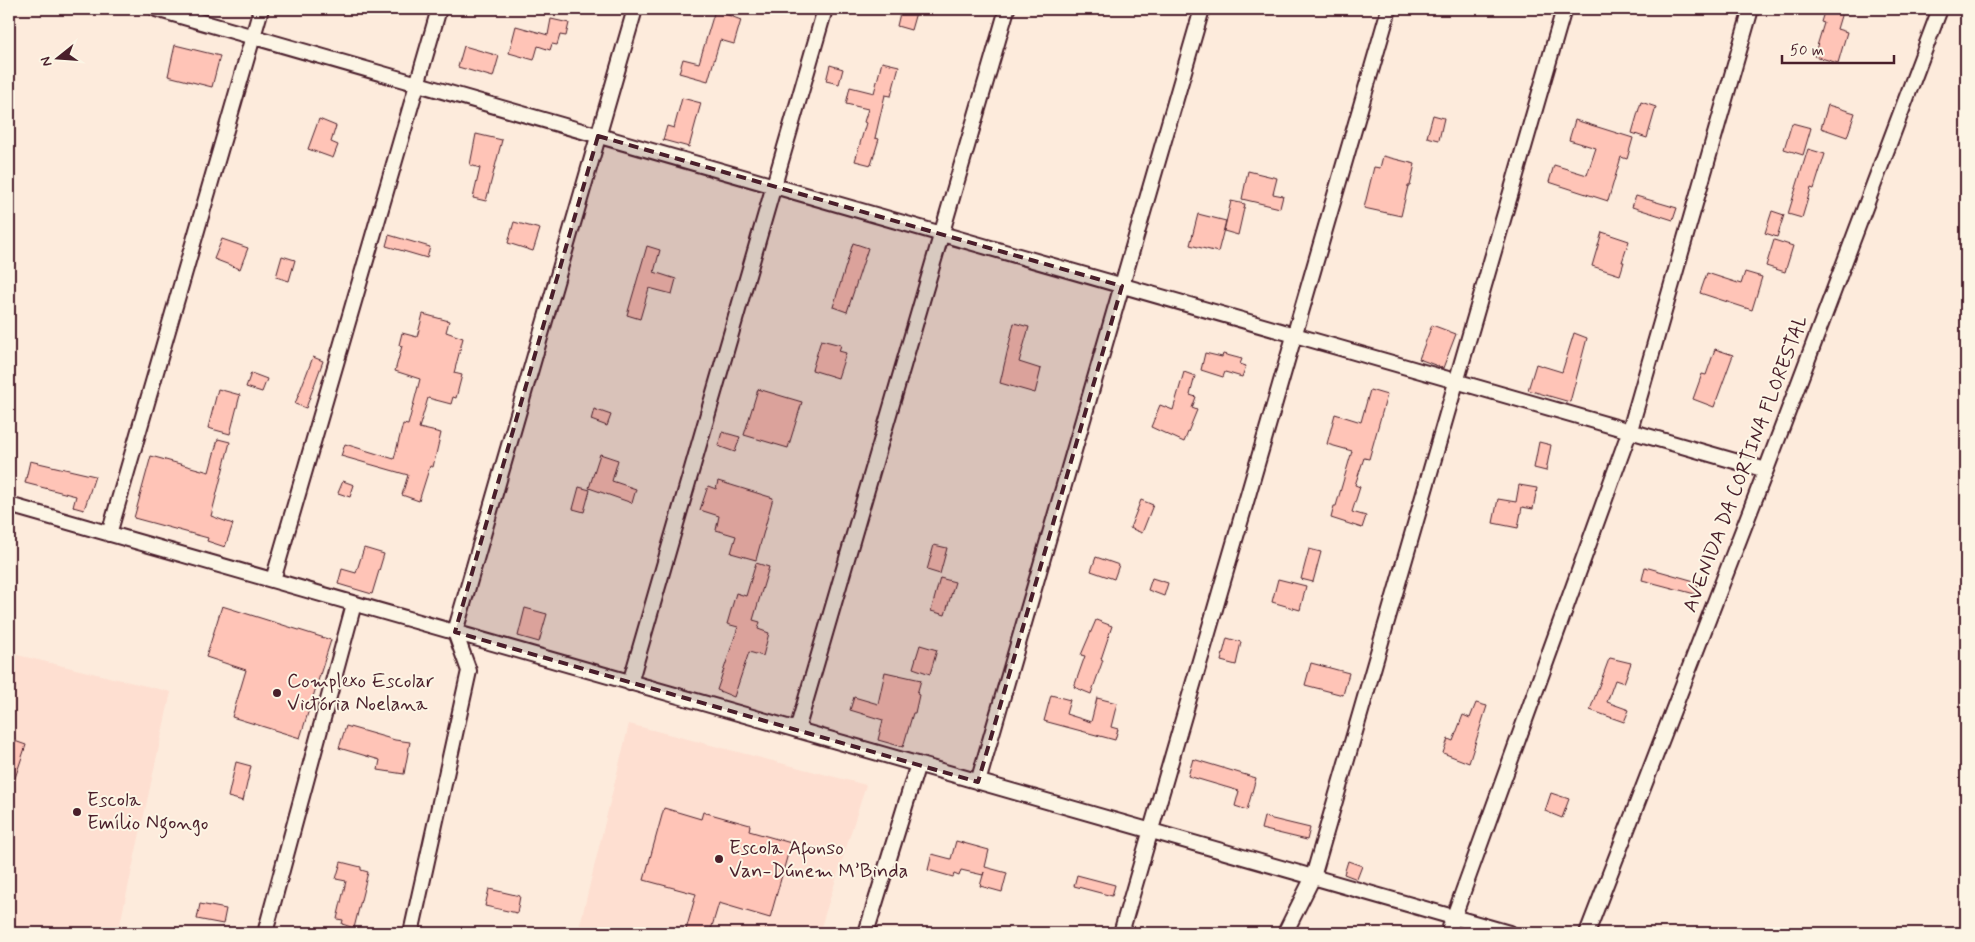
<svg xmlns="http://www.w3.org/2000/svg" width="1975" height="942" viewBox="0 0 1975 942" font-family="Mynerve,sans-serif">
<rect width="100%" height="100%" fill="#fdebdc"/>
<filter id="ink" filterUnits="userSpaceOnUse"><feTurbulence type="fractalNoise" baseFrequency=".02" numOctaves="2"/><feDisplacementMap in="SourceGraphic" scale="10" xChannelSelector="R" yChannelSelector="G"/><feConvolveMatrix kernelMatrix="1 2 1 2 8 2 1 2 1" color-interpolation-filters="sRGB"/></filter>
<g filter="url(#ink)">
<path fill="#fedfd1" d="M 9,653 L 171,692 L 118,933 L 9,932 Z
M 629,724 L 866,785 L 819,933 L 578,933 Z"/>
<path fill="#ffc4b7" stroke="#4a1f2b" d="M 901,9 L 917,9 L 911,30 L 897,26 Z
M 1825,9 L 1843,9 L 1837,29 L 1847,32 L 1838,63 L 1814,56 L 1824,23 L 1821,22 Z
M 715,10 L 741,20 L 734,44 L 720,40 L 708,81 L 679,73 L 683,59 L 699,63 Z
M 551,19 L 569,23 L 566,36 L 560,35 L 557,45 L 552,44 L 550,50 L 538,46 L 534,60 L 509,53 L 516,26 L 548,35 Z
M 175,45 L 220,56 L 212,87 L 168,76 Z
M 464,46 L 499,56 L 493,77 L 458,67 Z
M 882,62 L 899,66 L 891,96 L 885,95 L 875,138 L 879,139 L 871,165 L 855,161 L 866,123 L 864,122 L 868,109 L 846,104 L 850,87 L 874,93 Z
M 830,65 L 843,69 L 839,84 L 826,81 Z
M 682,98 L 701,103 L 689,147 L 663,140 L 667,126 L 674,128 Z
M 1641,102 L 1656,107 L 1647,138 L 1632,133 Z
M 1828,105 L 1855,113 L 1847,137 L 1821,128 Z
M 1433,115 L 1444,118 L 1439,140 L 1427,137 Z
M 319,119 L 336,126 L 331,142 L 338,145 L 333,158 L 308,149 Z
M 1575,120 L 1633,138 L 1627,159 L 1621,157 L 1608,201 L 1549,182 L 1554,165 L 1587,175 L 1596,148 L 1569,140 Z
M 1792,123 L 1811,128 L 1803,155 L 1784,149 Z
M 476,134 L 502,140 L 486,201 L 473,198 L 480,168 L 470,165 Z
M 1808,149 L 1825,154 L 1814,189 L 1811,188 L 1802,218 L 1788,214 Z
M 1383,156 L 1415,164 L 1410,186 L 1408,186 L 1401,216 L 1364,208 L 1374,167 L 1380,168 Z
M 1248,171 L 1277,178 L 1273,194 L 1283,196 L 1280,208 L 1242,199 Z
M 1636,196 L 1677,208 L 1673,220 L 1632,207 Z
M 1231,201 L 1245,204 L 1238,235 L 1224,231 Z
M 1772,211 L 1784,215 L 1777,237 L 1765,233 Z
M 1198,214 L 1226,221 L 1218,252 L 1190,245 Z
M 514,222 L 540,229 L 533,251 L 508,243 Z
M 1602,232 L 1629,241 L 1622,262 L 1624,262 L 1620,275 L 1592,266 Z
M 389,235 L 430,247 L 427,258 L 386,246 Z
M 222,239 L 248,248 L 240,269 L 214,259 Z
M 1774,240 L 1793,246 L 1785,272 L 1766,266 Z
M 853,243 L 868,248 L 847,312 L 833,307 Z
M 647,246 L 660,250 L 654,272 L 676,279 L 672,294 L 649,288 L 640,319 L 627,315 Z
M 282,256 L 295,260 L 289,281 L 276,277 Z
M 1745,272 L 1762,277 L 1752,310 L 1700,293 L 1707,273 L 1741,284 Z
M 423,314 L 449,321 L 446,332 L 463,338 L 454,373 L 462,375 L 456,398 L 453,397 L 451,404 L 428,398 L 419,428 L 441,433 L 433,467 L 430,466 L 419,501 L 402,495 L 408,475 L 341,456 L 345,444 L 394,459 L 403,424 L 408,425 L 420,379 L 395,371 L 402,346 L 399,345 L 402,333 L 417,337 Z
M 1014,323 L 1029,327 L 1019,362 L 1041,369 L 1035,393 L 1000,383 Z
M 1432,325 L 1456,334 L 1443,368 L 1419,359 Z
M 1574,333 L 1587,338 L 1570,402 L 1528,390 L 1536,364 L 1562,372 Z
M 821,340 L 841,345 L 839,351 L 846,353 L 838,378 L 812,370 Z
M 1715,349 L 1733,355 L 1714,407 L 1693,399 L 1702,374 L 1706,375 Z
M 1205,353 L 1222,357 L 1223,354 L 1242,359 L 1240,364 L 1246,366 L 1242,377 L 1225,372 L 1223,377 L 1201,370 Z
M 313,357 L 323,361 L 306,408 L 295,404 Z
M 1184,372 L 1195,376 L 1190,395 L 1196,397 L 1192,408 L 1197,410 L 1184,442 L 1151,427 L 1160,405 L 1173,410 Z
M 251,373 L 267,379 L 262,392 L 246,387 Z
M 218,389 L 240,395 L 230,434 L 208,428 Z
M 758,389 L 802,402 L 788,448 L 744,435 Z
M 1370,390 L 1387,395 L 1369,459 L 1364,458 L 1355,485 L 1360,487 L 1352,512 L 1366,516 L 1362,528 L 1331,518 L 1334,506 L 1336,506 L 1352,451 L 1327,444 L 1335,414 L 1361,422 Z
M 594,409 L 611,415 L 607,426 L 591,420 Z
M 722,432 L 740,437 L 735,452 L 718,446 Z
M 218,439 L 230,442 L 211,516 L 233,524 L 225,547 L 207,541 L 208,538 L 134,518 L 151,456 L 209,472 Z
M 1539,442 L 1551,445 L 1546,471 L 1534,468 Z
M 600,454 L 618,460 L 612,481 L 636,489 L 632,503 L 589,488 Z
M 30,461 L 95,476 L 84,510 L 73,507 L 76,496 L 25,483 Z
M 343,481 L 354,485 L 350,497 L 338,493 Z
M 718,481 L 773,498 L 756,560 L 731,553 L 736,536 L 716,530 L 719,516 L 700,510 L 708,486 L 716,489 Z
M 1519,485 L 1537,488 L 1533,509 L 1522,507 L 1518,528 L 1493,523 L 1498,499 L 1516,502 Z
M 579,487 L 590,490 L 584,512 L 573,509 Z
M 1141,500 L 1153,505 L 1142,533 L 1130,528 Z
M 934,545 L 947,548 L 940,574 L 927,570 Z
M 364,548 L 384,554 L 372,594 L 338,584 L 342,569 L 356,573 Z
M 1309,549 L 1321,552 L 1313,582 L 1301,579 Z
M 1096,557 L 1119,565 L 1114,579 L 1091,571 Z
M 756,563 L 769,567 L 753,620 L 760,622 L 758,629 L 769,633 L 763,656 L 749,652 L 734,697 L 717,690 L 738,627 L 727,624 L 736,593 L 746,596 Z
M 1645,567 L 1698,582 L 1695,594 L 1642,580 Z
M 940,578 L 955,582 L 945,615 L 931,611 Z
M 1152,578 L 1168,583 L 1164,596 L 1148,590 Z
M 1278,579 L 1306,586 L 1300,610 L 1272,602 Z
M 222,606 L 331,640 L 300,738 L 232,717 L 246,670 L 206,657 Z
M 525,608 L 547,614 L 539,642 L 518,636 Z
M 1096,620 L 1112,626 L 1101,659 L 1103,660 L 1091,694 L 1074,687 L 1085,656 L 1081,655 Z
M 1227,638 L 1241,642 L 1236,665 L 1221,661 Z
M 920,645 L 937,650 L 930,674 L 913,668 Z
M 1610,658 L 1631,663 L 1624,683 L 1615,680 L 1607,702 L 1629,710 L 1624,722 L 1590,710 L 1609,659 Z
M 1311,663 L 1349,673 L 1343,695 L 1305,685 Z
M 885,672 L 921,680 L 917,694 L 919,695 L 915,713 L 913,713 L 903,747 L 878,740 L 883,720 L 850,710 L 854,697 L 878,704 Z
M 1051,695 L 1070,700 L 1066,714 L 1091,722 L 1097,698 L 1117,703 L 1111,727 L 1118,729 L 1115,740 L 1044,721 Z
M 1476,703 L 1487,706 L 1469,763 L 1443,753 L 1448,739 L 1453,741 L 1463,715 L 1470,718 Z
M 346,726 L 395,740 L 410,742 L 404,774 L 378,770 L 380,760 L 339,748 Z
M 9,739 L 26,745 L 11,790 L 9,789 Z
M 1193,759 L 1256,778 L 1247,810 L 1235,806 L 1239,791 L 1188,776 Z
M 236,762 L 251,766 L 243,801 L 228,797 Z
M 1551,793 L 1569,799 L 1562,818 L 1545,811 Z
M 664,808 L 701,819 L 703,812 L 750,825 L 749,831 L 791,843 L 770,918 L 719,903 L 710,933 L 696,933 L 686,930 L 696,894 L 644,880 Z
M 1264,817 L 1310,828 L 1307,840 L 1261,829 Z
M 956,841 L 989,850 L 985,867 L 1007,873 L 1002,892 L 980,886 L 984,872 L 983,875 L 961,870 L 959,876 L 954,874 L 953,877 L 928,870 L 932,854 L 951,859 Z
M 1348,861 L 1362,866 L 1357,879 L 1344,874 Z
M 341,862 L 361,867 L 361,870 L 368,872 L 354,928 L 342,924 L 343,920 L 337,919 L 346,881 L 336,879 Z
M 1077,875 L 1115,885 L 1112,896 L 1074,886 Z
M 489,889 L 520,896 L 517,913 L 485,906 Z
M 200,904 L 226,909 L 223,924 L 197,919 Z"/>
<g fill="none" stroke-linecap="round" stroke-linejoin="round">
<g stroke="#4a1f2b" stroke-width="18">
<path id="minor" d="M 156,9 L 1766,470
M 9,505 L 1509,933
M 109,534 L 261,9
M 273,580 L 439,9
M 630,683 L 825,9
M 797,730 L 1007,9
M 978,782 L 1202,9
M 265,933 L 354,604
M 411,933 L 469,671 L 455,632 L 635,9
M 866,933 L 918,764
M 1121,933 L 1389,9
M 1285,933 L 1313,877 L 1564,9
M 1448,933 L 1630,430 L 1751,9
M 1587,933 L 1766,470 L 1940,9"/>
</g>
<use href="#minor" stroke="#fcf5e5" stroke-width="14"/>
</g>
</g>
<path fill="#4a1f2b" fill-opacity="0.2" stroke="#4a1f2b" stroke-width="4" stroke-dasharray="10 6" stroke-linejoin="round" d="M 598,136 L 1122,286 L 978,782 L 455,632 Z"/>
<g fill="#4a1f2b" stroke="#fcf5e5" stroke-width="2">
<circle cx="277" cy="693" r="5"/>
<circle cx="77" cy="812" r="5"/>
<circle cx="719" cy="859" r="5"/>
</g>
<g text-anchor="middle" dominant-baseline="central" stroke-width="4" stroke-linejoin="round" paint-order="stroke">
<g font-size="20" fill="#4a1f2b" stroke="#fcf5e5">
<text transform="translate(1746 464) rotate(-69)">AVENIDA DA CORTINA FLORESTAL</text>
</g>
<g font-size="20" fill="#4a1f2b" stroke="#fcf5e5" text-anchor="start">
<text x="287" y="681">Complexo Escolar<tspan x="287" dy="23">Victória Noelana</tspan></text>
<text x="87" y="800">Escola<tspan x="87" dy="23">Emílio Ngongo</tspan></text>
<text x="729" y="848">Escola Afonso<tspan x="729" dy="23">Van-Dúnem M’Binda</tspan></text>
</g>
</g>
<rect width="1975" height="942" fill="none" stroke="#fcf5e5" stroke-width="30"/>
<rect x="15" y="15" width="1945" height="912" fill="none" stroke="#4a1f2b" stroke-width="2" filter="url(#ink)"/>
<g transform="translate(58 58) rotate(253)" stroke="#fcf5e5" stroke-width="4" paint-order="stroke">
<path d="M0-4L9 19L0 12L-9 19Z" fill="#4a1f2b"/>
<text y="-8" font-size="14" font-weight="bold" text-anchor="middle" fill="#4a1f2b">N</text>
</g>
<path d="M1782 55v8h112v-8" fill="none" stroke="#4a1f2b" stroke-width="2.5"/>
<text x="1790" y="55" font-size="15" fill="#4a1f2b" stroke="#fcf5e5" stroke-width="4" paint-order="stroke">50 m</text>
</svg>
